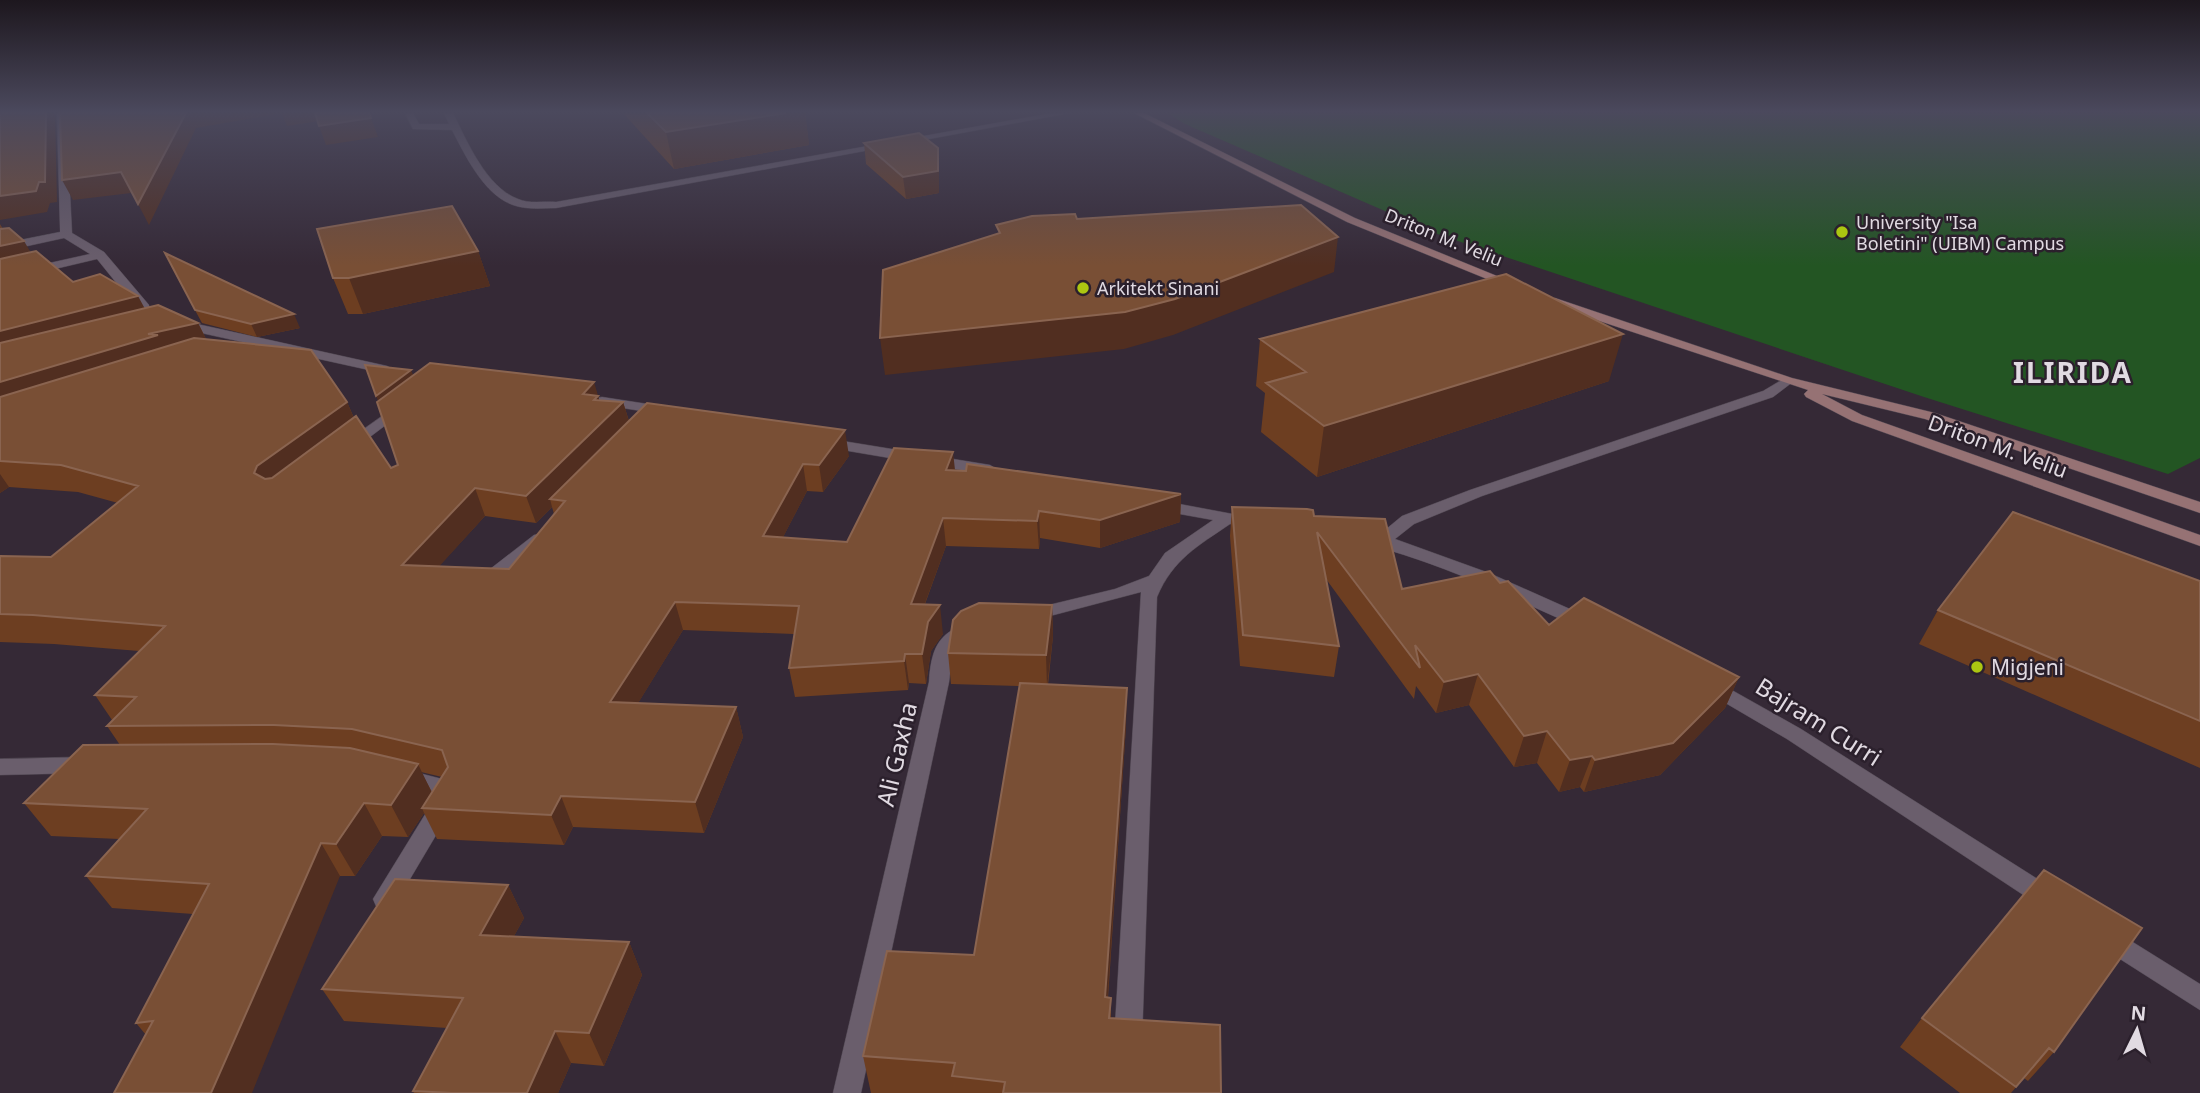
<svg xmlns="http://www.w3.org/2000/svg" width="2200" height="1093" viewBox="0 0 2200 1093" font-family="'Noto Sans',sans-serif">
<rect width="100%" height="100%" fill="#352936"/>
<path fill="#235523" d="M 1167,113 L 2200,113 L 2200,458 L 2168,474 L 1924,397 L 1440,235 L 1185,124 Z"/>
<g fill="none" stroke-linecap="round" stroke-linejoin="round">
<g stroke="#4f4651" stroke-width="1">
<path id="lane" d="M 405,113 L 413,113 L 419,124 L 449,124 L 444,113 L 453,113 C 467,141 486,187 518,199 C 529,204 544,201 556,202 L 1052,113 L 1070,113 L 556,208 C 542,208 527,210 513,205 C 484,195 465,155 452,130 L 413,129 Z"/>
</g>
<g stroke="#4f4651" stroke-width="1">
<path id="street" d="M 57,113 L 66,113 L 72,233 L 104,252 L 149,305 L 149,311 L 139,311 L 97,259 L 0,282 L 0,274 L 90,254 L 64,238 L 0,252 L 0,244 L 60,232 Z
M 179,320 L 387,366 L 394,370 L 387,374 L 174,327 L 172,324 Z
M 1787,377 L 1794,381 L 1773,397 L 1482,496 L 1414,524 L 1395,539 L 1489,573 L 1590,618 L 1592,622 L 1590,626 L 1576,626 C 1506,595 1437,561 1362,543 L 1359,539 L 1368,534 L 1379,535 L 1402,516 L 1470,490 L 1763,391 Z
M 602,397 L 667,407 L 674,411 L 667,415 L 597,404 L 597,398 Z
M 402,402 L 407,403 L 407,409 L 354,449 L 344,449 L 341,446 L 344,443 Z
M 824,438 L 990,465 L 998,470 L 990,475 L 819,446 L 816,443 Z
M 1158,500 L 1254,518 L 1263,523 L 1254,528 L 1230,524 C 1198,546 1173,559 1157,597 L 1142,1042 L 1138,1051 L 1128,1055 L 1118,1051 L 1114,1042 L 1141,592 L 1031,621 L 1022,615 L 1024,611 L 1115,589 L 1149,576 L 1165,553 L 1213,520 L 1152,509 L 1150,505 L 1152,501 Z
M 540,534 L 546,535 L 549,539 L 546,543 L 488,588 L 476,588 L 473,584 L 476,580 L 534,535 Z
M 969,623 L 979,629 L 953,648 L 949,682 L 861,1093 L 833,1093 L 929,682 C 931,651 937,632 969,623 Z
M 1712,679 L 1801,729 L 2058,892 L 2061,899 L 2058,906 L 2049,909 L 2040,906 L 1787,739 L 1705,691 L 1702,686 L 1705,681 Z
M 85,757 L 93,759 L 96,765 L 93,771 L 85,773 L 0,775 L 0,759 Z
M 403,769 L 450,781 L 461,793 L 394,906 L 385,909 L 376,906 L 373,899 L 437,795 L 395,783 L 392,777 L 395,771 Z
M 2107,926 L 2200,984 L 2200,1010 L 2098,945 L 2094,937 L 2098,929 Z"/>
</g>
<g stroke="#4f4651" stroke-width="1">
<path id="secondary" d="M 1134,113 L 1144,113 L 1355,218 L 1519,285 L 1509,288 L 1347,222 Z
M 1555,298 L 1792,378 L 1935,413 L 2200,502 L 2200,513 L 1925,419 L 1822,394 L 1862,415 L 2200,535 L 2200,546 L 1852,421 L 1806,397 L 1804,394 L 1808,390 L 1551,305 L 1549,302 Z"/>
</g>
<use href="#lane" fill="#6a5e6c" fill-rule="evenodd"/>
<use href="#street" fill="#6a5e6c" fill-rule="evenodd"/>
<use href="#secondary" fill="#967274" fill-rule="evenodd"/>
</g>
<path fill="#6d3e21" fill-rule="evenodd" d="M 623,113 L 805,113 L 809,145 L 674,169 Z
M 864,143 L 938,148 L 939,169 L 939,193 L 906,199 L 866,164 Z
M 0,224 L 3,229 L 30,252 L 73,282 L 144,308 L 198,323 L 206,339 L 347,402 L 354,418 L 391,468 L 398,465 L 413,375 L 600,400 L 623,402 L 629,421 L 849,456 L 823,492 L 807,491 L 783,537 L 847,542 L 955,471 L 1181,494 L 1180,522 L 1100,548 L 1040,538 L 1039,549 L 946,546 L 925,604 L 943,634 L 931,651 L 926,684 L 909,683 L 908,690 L 795,697 L 789,668 L 794,634 L 683,630 L 638,703 L 736,707 L 743,737 L 704,833 L 573,827 L 564,845 L 437,839 L 424,813 L 408,837 L 382,836 L 355,876 L 340,876 L 146,1035 L 136,1023 L 193,914 L 112,908 L 86,876 L 119,839 L 51,836 L 24,803 L 120,745 L 107,726 L 112,720 L 95,695 L 139,651 L 54,644 L 0,642 L 0,556 L 51,557 L 118,503 L 78,492 L 9,487 L 0,493 ZM 552,507 L 554,514 L 509,569 L 439,566 L 485,516 L 536,523 ZM 421,772 L 442,777 L 432,792 Z
M 478,251 L 490,286 L 363,314 L 348,314 L 333,278 Z
M 171,266 L 300,328 L 257,337 L 202,323 Z
M 1260,339 L 1609,381 L 1317,477 L 1261,432 L 1265,393 L 1256,386 Z
M 1232,507 L 1314,516 L 1402,589 L 1500,583 L 1549,625 L 1739,677 L 1725,708 L 1660,775 L 1584,792 L 1580,787 L 1559,792 L 1537,763 L 1514,767 L 1469,705 L 1436,713 L 1416,686 L 1414,699 L 1326,579 L 1339,646 L 1334,677 L 1240,666 L 1230,536 Z
M 2200,581 L 2200,768 L 1919,644 L 1938,610 Z
M 1052,605 L 1053,636 L 1048,685 L 1126,726 L 1108,998 L 1111,998 L 1111,1018 L 1221,1093 L 871,1093 L 863,1056 L 974,955 L 1020,686 L 951,684 L 948,653 Z
M 508,885 L 524,918 L 514,936 L 629,942 L 642,975 L 604,1066 L 571,1063 L 558,1093 L 414,1093 L 413,1091 L 447,1028 L 344,1021 L 322,989 Z
M 2142,928 L 2054,1052 L 2028,1081 L 2024,1078 L 2011,1093 L 1960,1093 L 1900,1047 L 1922,1018 Z"/>
<path fill="#512e20" d="M 46,113 L 55,113 L 57,202 L 50,203 L 47,212 L 0,220 L 0,196 Z
M 186,113 L 316,113 L 319,121 L 287,126 L 282,113 L 196,128 L 149,225 L 138,204 Z
M 786,113 L 805,113 L 809,145 L 674,169 L 666,132 Z
M 371,118 L 378,137 L 326,145 L 319,126 Z
M 938,148 L 939,169 L 939,193 L 906,199 L 903,177 Z
M 121,172 L 131,193 L 73,200 L 62,180 Z
M 1338,237 L 1334,272 L 1173,335 L 1124,349 L 885,375 L 880,338 Z
M 24,241 L 37,263 L 0,271 L 0,246 Z
M 478,251 L 490,286 L 363,314 L 349,278 Z
M 138,296 L 151,320 L 0,359 L 0,331 Z
M 294,314 L 300,328 L 257,337 L 251,324 Z
M 198,323 L 210,347 L 0,412 L 0,382 L 148,334 Z
M 1623,334 L 1609,381 L 1317,477 L 1324,426 Z
M 411,370 L 417,384 L 382,410 L 376,396 Z
M 594,382 L 605,419 L 623,402 L 631,428 L 550,499 L 552,507 L 536,523 L 526,496 L 583,394 Z
M 347,402 L 358,428 L 270,493 L 254,473 L 257,466 Z
M 845,430 L 849,456 L 823,492 L 819,465 Z
M 953,452 L 956,479 L 946,470 Z
M 803,464 L 807,491 L 769,564 L 763,536 Z
M 0,474 L 9,487 L 0,493 Z
M 475,488 L 485,516 L 415,593 L 402,565 Z
M 1181,494 L 1180,522 L 1100,548 L 1100,520 Z
M 1039,511 L 1040,538 L 1039,549 L 1037,521 Z
M 943,518 L 946,546 L 914,633 L 911,604 Z
M 675,602 L 683,630 L 621,731 L 610,702 Z
M 940,605 L 943,634 L 931,651 L 926,684 L 922,654 L 928,622 Z
M 1052,605 L 1053,636 L 1047,687 L 1046,655 Z
M 905,654 L 909,683 L 908,690 L 904,661 Z
M 1478,674 L 1469,705 L 1436,713 L 1444,682 Z
M 1739,677 L 1725,708 L 1660,775 L 1584,792 L 1595,760 Z
M 1127,688 L 1126,726 L 1105,1036 L 1105,997 Z
M 736,707 L 743,737 L 704,833 L 695,802 Z
M 1547,731 L 1537,763 L 1514,767 L 1524,736 Z
M 1592,756 L 1580,787 L 1559,792 L 1570,760 Z
M 418,764 L 434,797 L 422,808 L 424,813 L 408,837 L 391,805 Z
M 561,796 L 573,827 L 564,845 L 551,815 Z
M 364,803 L 382,836 L 355,876 L 336,844 Z
M 321,843 L 340,876 L 252,1093 L 211,1093 Z
M 508,885 L 524,918 L 497,967 L 480,935 Z
M 629,942 L 642,975 L 604,1066 L 589,1033 Z
M 555,1031 L 571,1063 L 558,1093 L 527,1093 Z"/>
<path fill="#794f35" stroke="#8a6450" stroke-width="2" d="M 0,113 L 46,113 L 45,182 L 39,182 L 36,191 L 0,196 Z
M 60,113 L 186,113 L 138,204 L 121,172 L 62,180 Z
M 315,113 L 369,113 L 371,118 L 319,126 Z
M 647,113 L 786,113 L 666,132 Z
M 919,133 L 938,148 L 938,171 L 903,177 L 864,143 Z
M 1301,205 L 1338,237 L 1175,299 L 1125,312 L 880,338 L 883,270 L 1000,233 L 996,225 L 1032,216 L 1075,214 L 1077,219 Z
M 452,206 L 478,251 L 349,278 L 333,278 L 317,229 Z
M 9,228 L 24,241 L 0,246 L 0,229 Z
M 36,251 L 73,282 L 100,274 L 138,296 L 0,331 L 0,259 Z
M 165,253 L 294,314 L 251,324 L 195,310 Z
M 1506,274 L 1623,334 L 1324,426 L 1266,383 L 1306,372 L 1260,339 Z
M 158,305 L 198,323 L 148,334 L 158,335 L 0,382 L 0,343 Z
M 194,338 L 311,350 L 347,402 L 257,466 L 254,473 L 265,479 L 272,478 L 356,416 L 391,468 L 398,465 L 377,402 L 430,363 L 594,382 L 583,394 L 598,396 L 594,400 L 623,402 L 526,496 L 475,488 L 402,565 L 509,569 L 565,501 L 550,499 L 647,403 L 845,430 L 819,465 L 803,464 L 763,536 L 847,542 L 894,448 L 953,452 L 946,470 L 966,471 L 967,464 L 1181,494 L 1100,520 L 1039,511 L 1037,521 L 943,518 L 911,604 L 940,605 L 928,622 L 922,654 L 905,654 L 904,661 L 789,668 L 799,606 L 675,602 L 610,702 L 736,707 L 695,802 L 561,796 L 551,815 L 422,808 L 448,767 L 442,750 L 352,729 L 274,725 L 107,726 L 136,697 L 95,695 L 165,626 L 33,615 L 0,614 L 0,556 L 51,557 L 138,486 L 61,465 L 0,461 L 0,397 Z
M 365,365 L 411,370 L 376,396 Z
M 1232,507 L 1307,509 L 1313,510 L 1314,516 L 1385,519 L 1402,589 L 1490,571 L 1500,583 L 1508,581 L 1549,625 L 1584,598 L 1739,677 L 1673,743 L 1595,760 L 1592,756 L 1570,760 L 1547,731 L 1524,736 L 1478,674 L 1444,682 L 1415,645 L 1420,668 L 1317,532 L 1339,646 L 1243,635 Z
M 2013,512 L 2200,581 L 2200,721 L 1938,610 Z
M 979,603 L 1052,605 L 1046,655 L 948,653 L 953,620 L 961,611 Z
M 1020,683 L 1127,688 L 1105,997 L 1111,998 L 1109,1018 L 1220,1025 L 1221,1093 L 1003,1093 L 1005,1082 L 952,1076 L 955,1063 L 863,1056 L 887,951 L 974,955 Z
M 273,744 L 350,748 L 418,764 L 391,805 L 364,803 L 336,844 L 321,843 L 211,1093 L 114,1093 L 153,1021 L 136,1023 L 209,884 L 86,876 L 147,809 L 24,803 L 83,745 Z
M 2044,870 L 2142,928 L 2054,1052 L 2049,1048 L 2016,1087 L 1922,1018 Z
M 395,879 L 508,885 L 480,935 L 629,942 L 589,1033 L 555,1031 L 527,1093 L 452,1093 L 413,1091 L 463,998 L 322,989 Z"/>
<linearGradient id="sky" x2="0" y2="1"><stop stop-color="#1d171e"/><stop offset="0.42" stop-color="#4b495d"/><stop offset="1" stop-color="#4b495d" stop-opacity="0"/></linearGradient>
<rect width="2200" height="266" fill="url(#sky)"/>
<g fill="#acc611" stroke="#2b202c" stroke-width="2.5">
<circle cx="1842" cy="232" r="7"/>
<circle cx="1083" cy="288" r="7"/>
<circle cx="1977" cy="667" r="7"/>
</g>
<g text-anchor="middle" dominant-baseline="central" stroke-width="5" stroke-linejoin="round" paint-order="stroke">
<g font-size="18" fill="#e1dae2" stroke="#2b202c" text-anchor="start">
<text x="1856" y="222">University "Isa<tspan x="1856" dy="21">Boletini" (UIBM) Campus</tspan></text>
<text x="1097" y="288">Arkitekt Sinani</text>
</g>
<g font-size="18" fill="#e1dae2" stroke="#2b202c">
<text transform="translate(1444 237) rotate(22)">Driton M. Veliu</text>
</g>
<g font-size="21" fill="#e1dae2" stroke="#2b202c">
<text transform="translate(1998 446) rotate(20)">Driton M. Veliu</text>
</g>
<g font-size="21" fill="#e1dae2" stroke="#2b202c" text-anchor="start">
<text x="1991" y="667">Migjeni</text>
</g>
<g font-size="24" fill="#e1dae2" stroke="#2b202c">
<text transform="translate(1819 721) rotate(32)">Bajram Curri</text>
<text transform="translate(896 754) rotate(-77)">Ali Gaxha</text>
</g>
<g font-size="28" font-weight="bold" letter-spacing="2" fill="#e1dae2" stroke="#2b202c">
<text x="2073" y="372">ILIRIDA</text>
</g>
</g>
<g transform="translate(2137 1030) rotate(5)" stroke="#2b202c" stroke-width="5" paint-order="stroke">
<path d="M0-5L12 26L0 18L-12 26Z" fill="#e1dae2"/>
<text y="-10" font-size="19" font-weight="bold" text-anchor="middle" fill="#e1dae2">N</text>
</g>
</svg>
